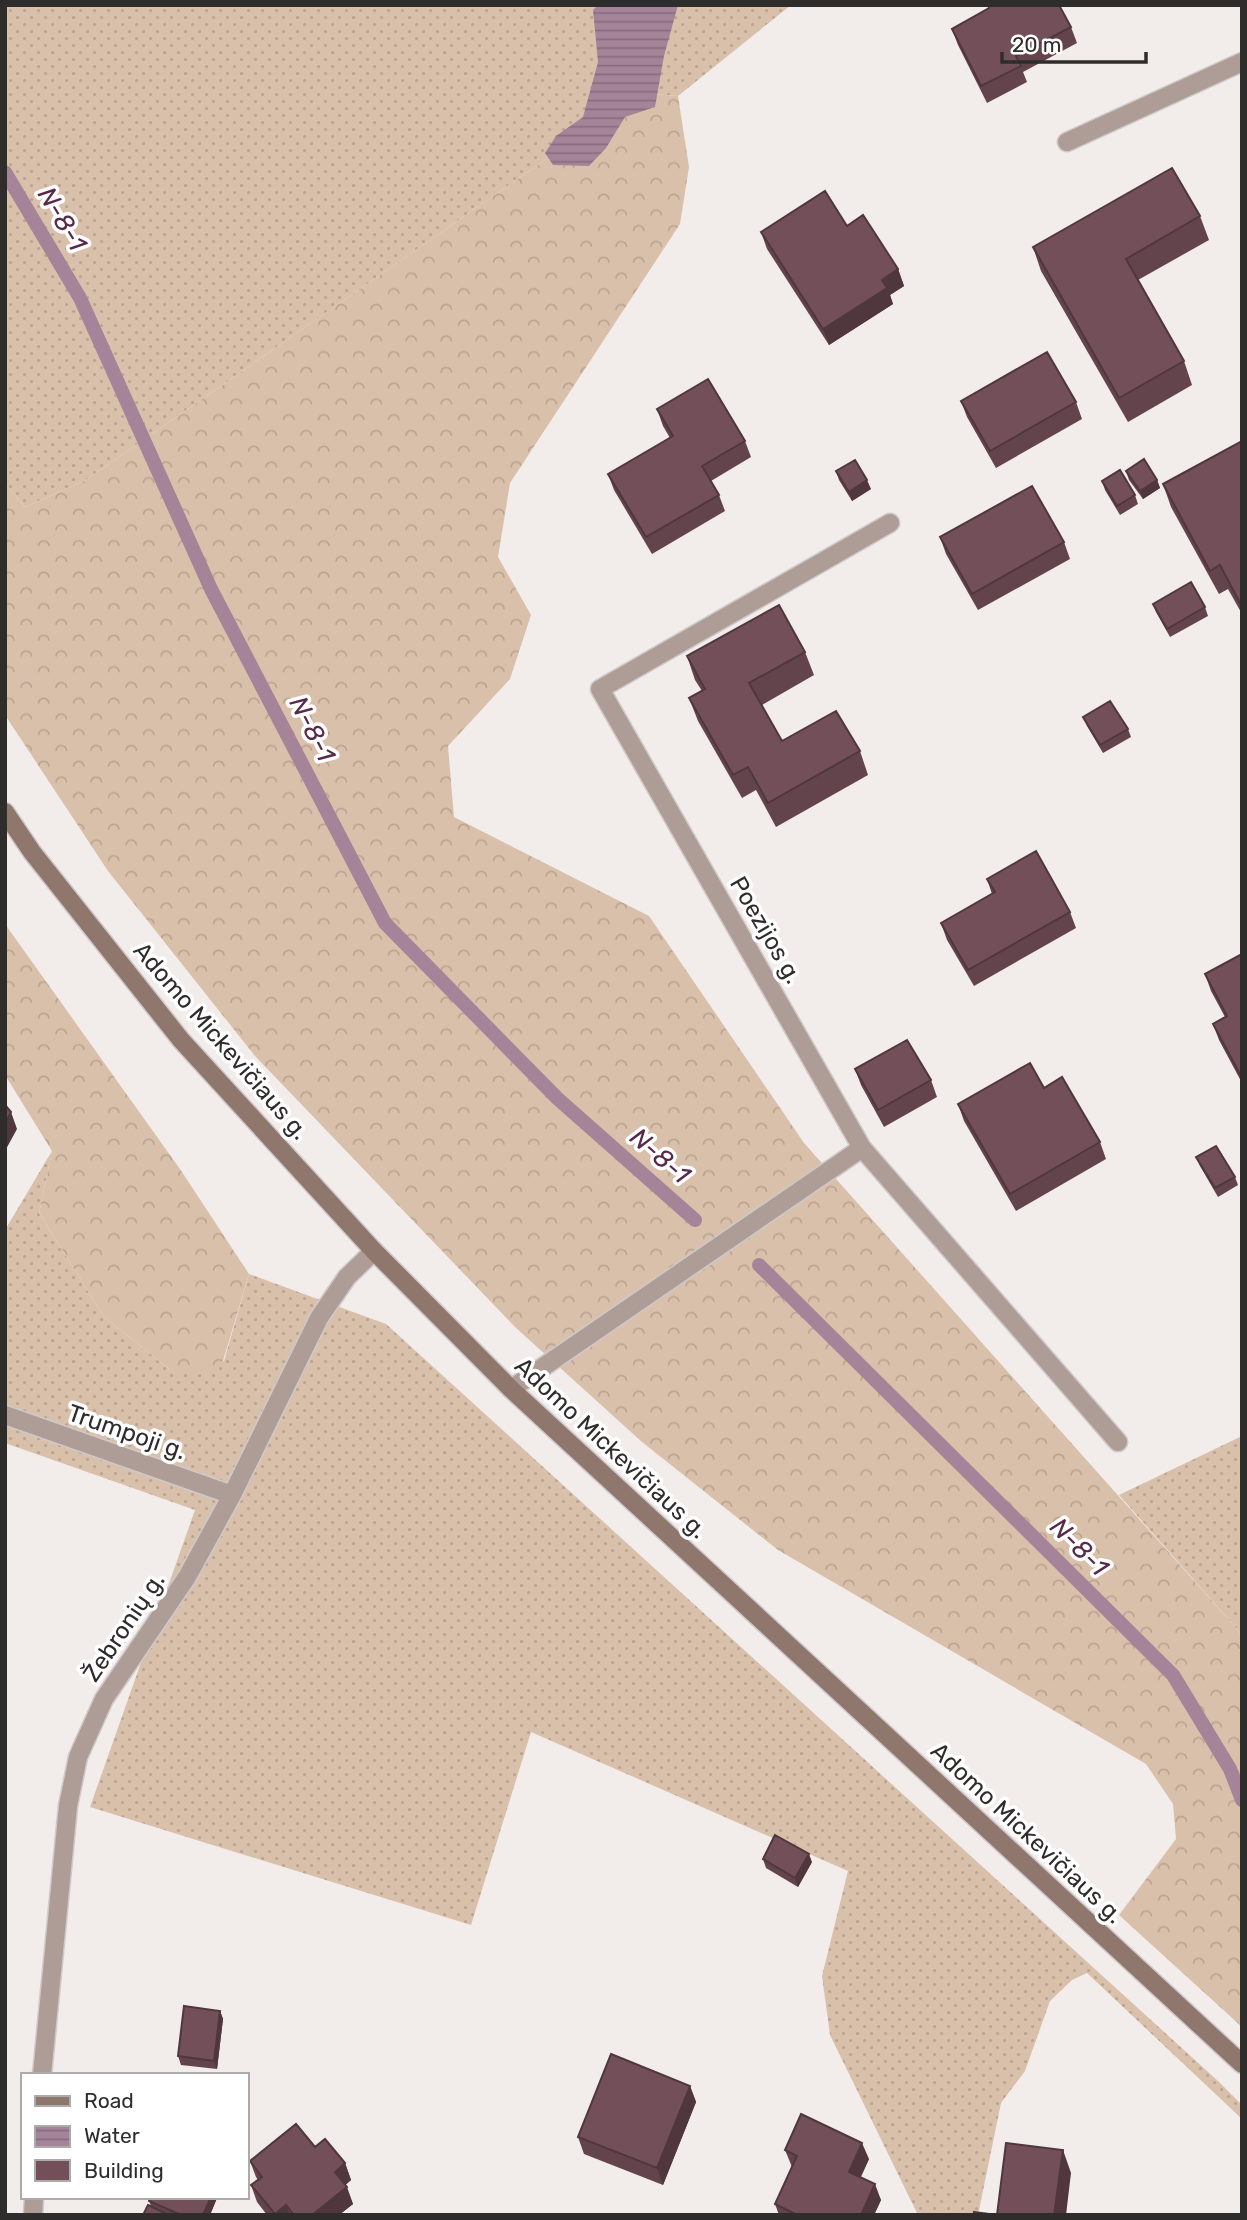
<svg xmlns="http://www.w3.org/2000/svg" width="1247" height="2220" viewBox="0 0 1247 2220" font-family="Rubik,sans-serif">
<defs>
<pattern id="grass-dots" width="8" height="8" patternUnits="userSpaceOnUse" patternTransform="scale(1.75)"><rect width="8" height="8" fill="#d9c0aa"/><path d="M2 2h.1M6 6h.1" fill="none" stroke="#bba592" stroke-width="1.8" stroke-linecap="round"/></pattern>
<pattern id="forest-crowns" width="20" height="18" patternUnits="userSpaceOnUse" patternTransform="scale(1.75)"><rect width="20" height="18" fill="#d9c0aa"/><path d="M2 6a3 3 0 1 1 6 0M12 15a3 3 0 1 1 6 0" fill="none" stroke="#bba592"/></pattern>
<pattern id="water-rules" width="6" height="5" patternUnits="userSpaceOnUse" patternTransform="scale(1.75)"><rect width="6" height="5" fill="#a58499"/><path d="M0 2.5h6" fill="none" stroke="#876c7d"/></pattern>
</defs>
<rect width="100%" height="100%" fill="#f2eceb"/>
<path fill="url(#grass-dots)" d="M 5,5 L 791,5 L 678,96 L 641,93 L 86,480 L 25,507 L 5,484 Z
M 52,1151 L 39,1213 L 104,1317 L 174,1373 L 224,1361 L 249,1274 L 386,1324 L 1218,2081 L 1242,2105 L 1242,2119 L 1087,1973 L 1072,1980 L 1050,2001 L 1025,2071 L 1001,2103 L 978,2215 L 918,2215 L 830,2035 L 822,1976 L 848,1871 L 531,1732 L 471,1925 L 90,1807 L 195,1510 L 5,1443 L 5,1230 Z
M 1242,1436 L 1242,1641 L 1238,1630 L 1119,1495 Z"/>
<path fill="url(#forest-crowns)" d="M 641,93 L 678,96 L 689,167 L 680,224 L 510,483 L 498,557 L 531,615 L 510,679 L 448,746 L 454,817 L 649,916 L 804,1143 L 1238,1630 L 1242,1641 L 1242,2027 L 1119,1915 L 1176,1839 L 1173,1804 L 1146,1764 L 778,1550 L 642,1442 L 515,1327 L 255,1056 L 108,871 L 5,715 L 5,484 L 25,507 L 86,480 Z
M 5,924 L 180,1169 L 249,1274 L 223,1361 L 198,1375 L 174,1373 L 104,1317 L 39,1213 L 52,1151 L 5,1075 Z"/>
<path fill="url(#water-rules)" d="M 598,5 L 678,5 L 664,56 L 655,107 L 625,117 L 606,148 L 589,166 L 553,165 L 545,153 L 556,136 L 583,117 L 598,62 L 593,10 Z"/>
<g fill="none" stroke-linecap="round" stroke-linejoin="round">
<path stroke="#a58499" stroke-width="14" d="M 5,172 L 80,298 L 211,589 L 385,923 L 557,1098 L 695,1220
M 759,1265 L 1173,1675 L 1230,1769 L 1242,1800"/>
<g stroke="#cfc9c9" stroke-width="21">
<path id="minor" d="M 1067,142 L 1242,62
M 890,523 L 600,689 L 862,1148 L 1118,1442
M 511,1389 L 862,1148
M 5,1415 L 232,1495
M 42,2075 L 68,1806 L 78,1757 L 104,1699 L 187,1577 L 232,1495 L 319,1318 L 347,1277 L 374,1251
M 33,2215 L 34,2197"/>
</g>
<g stroke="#cfc9c9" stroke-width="21">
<path id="secondary" d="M 5,812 L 32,852 L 181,1040 L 374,1251 L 511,1389 L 1242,2064"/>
</g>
<use href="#minor" stroke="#ae9d96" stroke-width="18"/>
<use href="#secondary" stroke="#8f776d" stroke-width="18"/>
</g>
<path fill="#63444d" d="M 987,5 L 1059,5 L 1071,27 L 1077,43 L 1023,72 L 1027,82 L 987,103 L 958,45 L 952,29 L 989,9 Z
M 1200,216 L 1209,240 L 1138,280 L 1184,361 L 1192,385 L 1128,422 L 1041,271 L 1033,247 Z
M 847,226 L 898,269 L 904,286 L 890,295 L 893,304 L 829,345 L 767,249 L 761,232 Z
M 961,401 L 1076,402 L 1082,419 L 996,468 L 967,417 Z
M 657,409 L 745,441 L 751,457 L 711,481 L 719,495 L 725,511 L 652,554 L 614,490 L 608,474 L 670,438 L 663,426 Z
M 1242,446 L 1242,614 L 1228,589 L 1219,594 L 1171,507 L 1163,484 Z
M 836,471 L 871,489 L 852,501 L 839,480 Z
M 1126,471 L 1157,480 L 1160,488 L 1143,499 L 1129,480 Z
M 1102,481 L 1135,495 L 1138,504 L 1120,515 L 1105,490 Z
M 940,537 L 1064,542 L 1070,559 L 978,610 L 946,554 Z
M 1153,604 L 1205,607 L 1208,616 L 1170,637 L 1156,612 Z
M 805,652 L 814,675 L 762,705 L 782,741 L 860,751 L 868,775 L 776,827 L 756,790 L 742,798 L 698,721 L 689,698 L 702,691 L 695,680 L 687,656 Z
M 1083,717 L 1128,729 L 1131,737 L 1103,753 L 1087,726 Z
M 987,879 L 1070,912 L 1076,928 L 974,986 L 947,940 L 941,923 L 992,894 Z
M 1242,954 L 1242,1083 L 1219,1040 L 1213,1024 L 1225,1017 L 1211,991 L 1205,974 Z
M 855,1069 L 931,1080 L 937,1097 L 884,1127 L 861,1085 Z
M 958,1104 L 1100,1142 L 1106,1159 L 1016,1211 L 964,1121 Z
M 1196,1157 L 1235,1177 L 1238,1185 L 1218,1197 L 1200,1166 Z
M 763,1859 L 812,1862 L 798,1887 L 766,1868 Z
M 220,2011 L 223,2019 L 217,2069 L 181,2065 L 178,2056 Z
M 690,2086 L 696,2102 L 663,2185 L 584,2154 L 578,2137 Z
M 315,2147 L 345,2163 L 351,2180 L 345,2185 L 353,2204 L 339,2215 L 267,2215 L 257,2202 L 251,2185 L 258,2180 L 256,2177 L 250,2161 Z
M 785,2150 L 869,2159 L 861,2177 L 881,2200 L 874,2215 L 779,2215 L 775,2204 L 792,2167 Z
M 150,2197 L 217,2197 L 217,2198 L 210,2215 L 143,2215 L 151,2206 L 149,2201 Z"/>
<path fill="#50373e" d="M 898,269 L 904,286 L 890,295 L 893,304 L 829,345 L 823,329 L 882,280 Z
M 867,480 L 871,489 L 852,501 L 849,492 Z
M 1157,480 L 1160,488 L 1143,499 L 1140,491 Z
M 11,1112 L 17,1129 L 5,1151 L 5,1124 Z
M 809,1854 L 812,1862 L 798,1887 L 795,1878 Z
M 220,2011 L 223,2019 L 217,2069 L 214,2061 Z
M 690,2086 L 696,2102 L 663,2185 L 657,2168 Z
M 862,2143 L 869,2159 L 855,2188 L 849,2172 Z
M 1063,2150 L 1071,2173 L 1066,2215 L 1054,2215 Z
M 345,2163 L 351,2180 L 341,2189 L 335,2172 Z
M 875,2184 L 881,2200 L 874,2215 L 861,2215 Z
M 347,2187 L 353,2204 L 339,2215 L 312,2215 Z
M 211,2197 L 217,2198 L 210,2215 L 203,2215 Z
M 286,2205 L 290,2215 L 275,2214 Z"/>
<path fill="#734f59" stroke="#50373e" stroke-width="2" d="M 988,5 L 1059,5 L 1071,27 L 1016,56 L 1021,66 L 981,86 L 952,29 L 989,8 Z
M 1172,168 L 1200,216 L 1126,259 L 1184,361 L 1119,398 L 1033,247 Z
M 825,191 L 847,226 L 863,215 L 898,269 L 882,280 L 887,288 L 823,329 L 761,232 Z
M 1047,352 L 1076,402 L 990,451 L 961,401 Z
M 708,379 L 745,441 L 702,466 L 719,495 L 646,537 L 608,474 L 673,436 L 657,409 Z
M 1240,442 L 1242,446 L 1242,607 L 1220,565 L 1210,571 L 1163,484 Z
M 1144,459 L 1157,480 L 1140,491 L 1126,471 Z
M 855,460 L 867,480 L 849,492 L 836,471 Z
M 1120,470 L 1135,495 L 1117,506 L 1102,481 Z
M 1032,486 L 1064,542 L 972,594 L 940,537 Z
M 1191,582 L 1205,607 L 1167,629 L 1153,604 Z
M 779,605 L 805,652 L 749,683 L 782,741 L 836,711 L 860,751 L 768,803 L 748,767 L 733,775 L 689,698 L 705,689 L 687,656 Z
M 1110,701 L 1128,729 L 1100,745 L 1083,717 Z
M 1036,851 L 1070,912 L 968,970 L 941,923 L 995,892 L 987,879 Z
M 1242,954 L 1242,1078 L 1213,1024 L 1227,1016 L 1205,974 Z
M 907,1040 L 931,1080 L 878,1110 L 855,1069 Z
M 1030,1063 L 1044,1088 L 1062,1077 L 1100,1142 L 1010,1194 L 958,1104 Z
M 5,1105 L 11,1112 L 5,1124 Z
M 1216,1146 L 1235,1177 L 1215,1188 L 1196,1157 Z
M 775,1835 L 809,1854 L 795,1878 L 763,1859 Z
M 184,2006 L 220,2011 L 214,2061 L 178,2056 Z
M 611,2054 L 690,2086 L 657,2168 L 578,2137 Z
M 801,2114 L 862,2143 L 849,2172 L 875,2184 L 861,2215 L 797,2215 L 775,2204 L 797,2156 L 785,2150 Z
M 296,2124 L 315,2147 L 325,2139 L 345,2163 L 335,2172 L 347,2187 L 312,2215 L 294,2215 L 286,2205 L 275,2214 L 251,2185 L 262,2177 L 250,2161 Z
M 1006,2143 L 1063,2150 L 1054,2215 L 997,2215 Z
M 150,2197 L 211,2197 L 203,2215 L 181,2215 L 149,2201 Z
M 148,2205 L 169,2215 L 143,2215 Z
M 974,2212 L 997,2215 L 974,2215 Z"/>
<g text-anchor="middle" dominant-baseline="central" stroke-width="7" stroke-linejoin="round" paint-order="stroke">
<g font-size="24" fill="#2f2c2c" stroke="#fff">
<text transform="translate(766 930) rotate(60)">Poezijos g.</text>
<text transform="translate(221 1041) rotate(49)">Adomo Mickevičiaus g.</text>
<text transform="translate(127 1432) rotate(19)">Trumpoji g.</text>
<text transform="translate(611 1448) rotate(43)">Adomo Mickevičiaus g.</text>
<text transform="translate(124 1627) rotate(-56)">Žebronių g.</text>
<text transform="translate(1027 1833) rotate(43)">Adomo Mickevičiaus g.</text>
</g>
<g font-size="26" font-style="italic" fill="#582a49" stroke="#fff">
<text transform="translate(62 219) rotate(59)">N-8-1</text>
<text transform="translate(312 729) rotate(63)">N-8-1</text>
<text transform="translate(660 1156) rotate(41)">N-8-1</text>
<text transform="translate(1079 1547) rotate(45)">N-8-1</text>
</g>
</g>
<rect width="1247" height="2220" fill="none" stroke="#2f2c2c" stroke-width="14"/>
<rect x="21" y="2073" width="228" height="126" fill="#ffffff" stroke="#acabab" stroke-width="2"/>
<rect x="35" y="2096" width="35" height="10" fill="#8f776d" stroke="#acabab" stroke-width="2"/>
<text x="84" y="2108" font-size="21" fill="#2f2c2c">Road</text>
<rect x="35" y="2126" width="35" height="21" fill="url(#water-rules)" stroke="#acabab" stroke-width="2"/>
<text x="84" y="2143" font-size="21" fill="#2f2c2c">Water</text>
<rect x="35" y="2160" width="35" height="21" fill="#734f59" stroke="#acabab" stroke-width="2"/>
<text x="84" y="2178" font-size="21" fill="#2f2c2c">Building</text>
<path d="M1002 52v10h144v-10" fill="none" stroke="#2f2c2c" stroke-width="3.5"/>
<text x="1012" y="52" font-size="21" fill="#2f2c2c" stroke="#ffffff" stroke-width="5" paint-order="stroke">20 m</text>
</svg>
